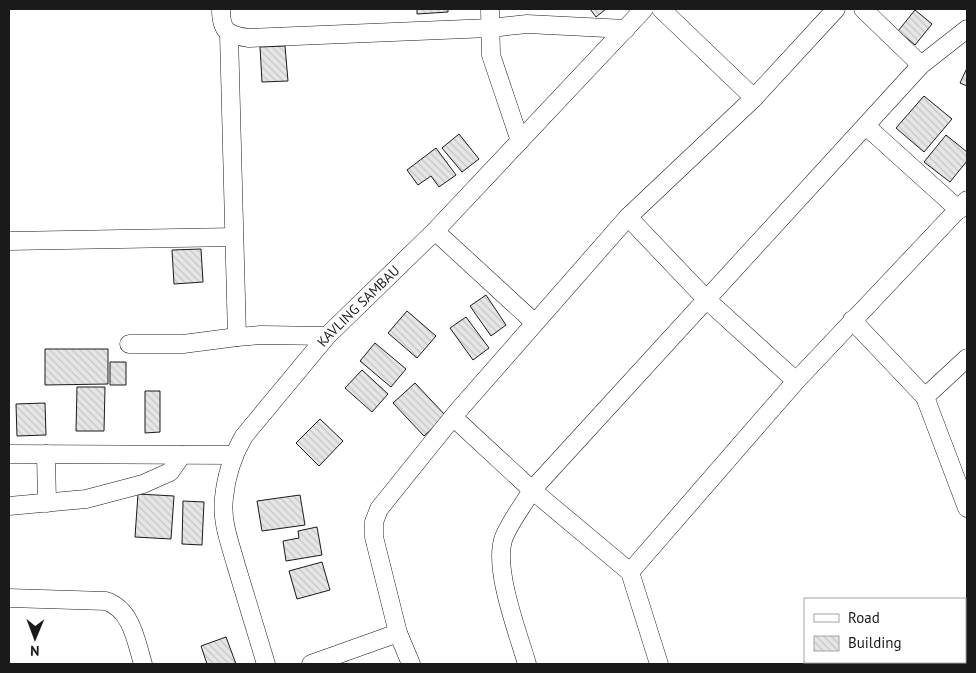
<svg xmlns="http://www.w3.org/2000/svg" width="976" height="673" viewBox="0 0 976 673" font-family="'PT Sans',sans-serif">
<defs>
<pattern id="building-back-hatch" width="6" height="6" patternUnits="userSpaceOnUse" patternTransform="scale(1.25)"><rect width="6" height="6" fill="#e6e6e6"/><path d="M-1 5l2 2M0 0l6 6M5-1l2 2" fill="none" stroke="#c5c5c5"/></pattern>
</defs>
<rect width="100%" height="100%" fill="#fff"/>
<path fill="url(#building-back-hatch)" stroke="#1a1a1a" d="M 417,9 L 448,9 L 448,12 L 417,14 Z
M 590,9 L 606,9 L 596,17 Z
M 915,10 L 932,24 L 915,45 L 898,31 Z
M 285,46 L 288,81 L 262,82 L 260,47 Z
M 967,68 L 967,86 L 960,83 Z
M 924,96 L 952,119 L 924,152 L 896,128 Z
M 459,134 L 479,159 L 462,172 L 442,148 Z
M 946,135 L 967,152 L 967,161 L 950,182 L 924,162 Z
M 436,148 L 456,175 L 439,187 L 431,176 L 418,185 L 407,170 Z
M 201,249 L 203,282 L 174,284 L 172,250 Z
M 486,295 L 506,325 L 491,336 L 470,306 Z
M 407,311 L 436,336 L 417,358 L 388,333 Z
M 466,317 L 489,348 L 473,360 L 450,328 Z
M 375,343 L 406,369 L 391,387 L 360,361 Z
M 45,349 L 108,349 L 108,384 L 45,385 Z
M 110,362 L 126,362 L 126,385 L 110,385 Z
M 362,370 L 388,394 L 372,412 L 345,388 Z
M 415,383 L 446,416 L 424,436 L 393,403 Z
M 77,387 L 105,387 L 104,431 L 76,431 Z
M 145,391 L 160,391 L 160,432 L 145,433 Z
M 45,403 L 46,435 L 17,436 L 16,404 Z
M 320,419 L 343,441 L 319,466 L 296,443 Z
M 138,494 L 174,496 L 171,539 L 135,537 Z
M 300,495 L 305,525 L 262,531 L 257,501 Z
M 183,501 L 204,502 L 202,545 L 182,544 Z
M 317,527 L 322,555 L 286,561 L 283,541 L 299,538 L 298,531 Z
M 322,562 L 330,590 L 297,599 L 289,571 Z
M 226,637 L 236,664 L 207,664 L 201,646 Z"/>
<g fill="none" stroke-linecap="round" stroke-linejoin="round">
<g stroke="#1a1a1a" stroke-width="19">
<g id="street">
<path d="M 221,9 C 221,31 227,35 249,38 L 490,28 L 527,24 L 626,29"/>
<path d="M 490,9 L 491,55 L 520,141"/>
<path d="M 661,9 L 754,98"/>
<path d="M 863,9 L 921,65"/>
<path d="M 229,34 L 237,337"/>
<path d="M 866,126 L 959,210"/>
<path d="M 628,217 L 707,300 L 796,381"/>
<path d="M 435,231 L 535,323"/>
<path d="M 9,241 L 234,237"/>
<path d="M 852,320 L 925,397 L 967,508"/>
<path d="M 129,344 L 183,344 L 237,337 L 261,335 L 327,336"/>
<path d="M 925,397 L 967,358"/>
<path d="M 453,417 L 532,490 L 630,572 L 659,664"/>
<path d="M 9,454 L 234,455"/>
<path d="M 46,454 L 47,503"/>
<path d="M 9,506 L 86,499 L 143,484 L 170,472 L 182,455"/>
<path d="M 630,572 L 796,381 L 967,200"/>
<path d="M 9,598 L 106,601 C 132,610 136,641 143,664"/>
<path id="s1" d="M 266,664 C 256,631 246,598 236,565 C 230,543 221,521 224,498 C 226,476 233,455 244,436 L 327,336 L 435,231 L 644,9"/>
<path d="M 311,664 L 398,633"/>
<path d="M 411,664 L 398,633 L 374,537 L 374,522 L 379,509 L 457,412 L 628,217 L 754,98 L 836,9"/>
<path d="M 527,664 C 518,633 494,571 503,540 C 507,526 524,504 532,490 L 921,65 L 967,29"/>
</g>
</g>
<use href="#street" stroke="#fff" stroke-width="18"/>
</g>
<g text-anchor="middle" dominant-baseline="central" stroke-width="4" stroke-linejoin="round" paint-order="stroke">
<g font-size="14" fill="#1a1a1a" stroke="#fff">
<text stroke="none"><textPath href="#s1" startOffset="411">KAVLING SAMBAU</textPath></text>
</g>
</g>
<rect width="976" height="673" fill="none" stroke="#1a1a1a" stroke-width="20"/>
<rect x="804" y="598" width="162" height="65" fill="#ffffff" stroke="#a3a3a3"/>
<rect x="814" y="614" width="25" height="8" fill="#ffffff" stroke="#a3a3a3"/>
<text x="848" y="623" font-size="15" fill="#1a1a1a">Road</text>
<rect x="814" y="636" width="25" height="15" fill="url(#building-back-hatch)" stroke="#a3a3a3"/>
<text x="848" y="648" font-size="15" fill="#1a1a1a">Building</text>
<g transform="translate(35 638) rotate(181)" stroke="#ffffff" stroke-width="4" paint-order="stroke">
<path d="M0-4L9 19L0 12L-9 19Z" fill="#1a1a1a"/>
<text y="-8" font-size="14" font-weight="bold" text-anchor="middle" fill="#1a1a1a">N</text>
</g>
</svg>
